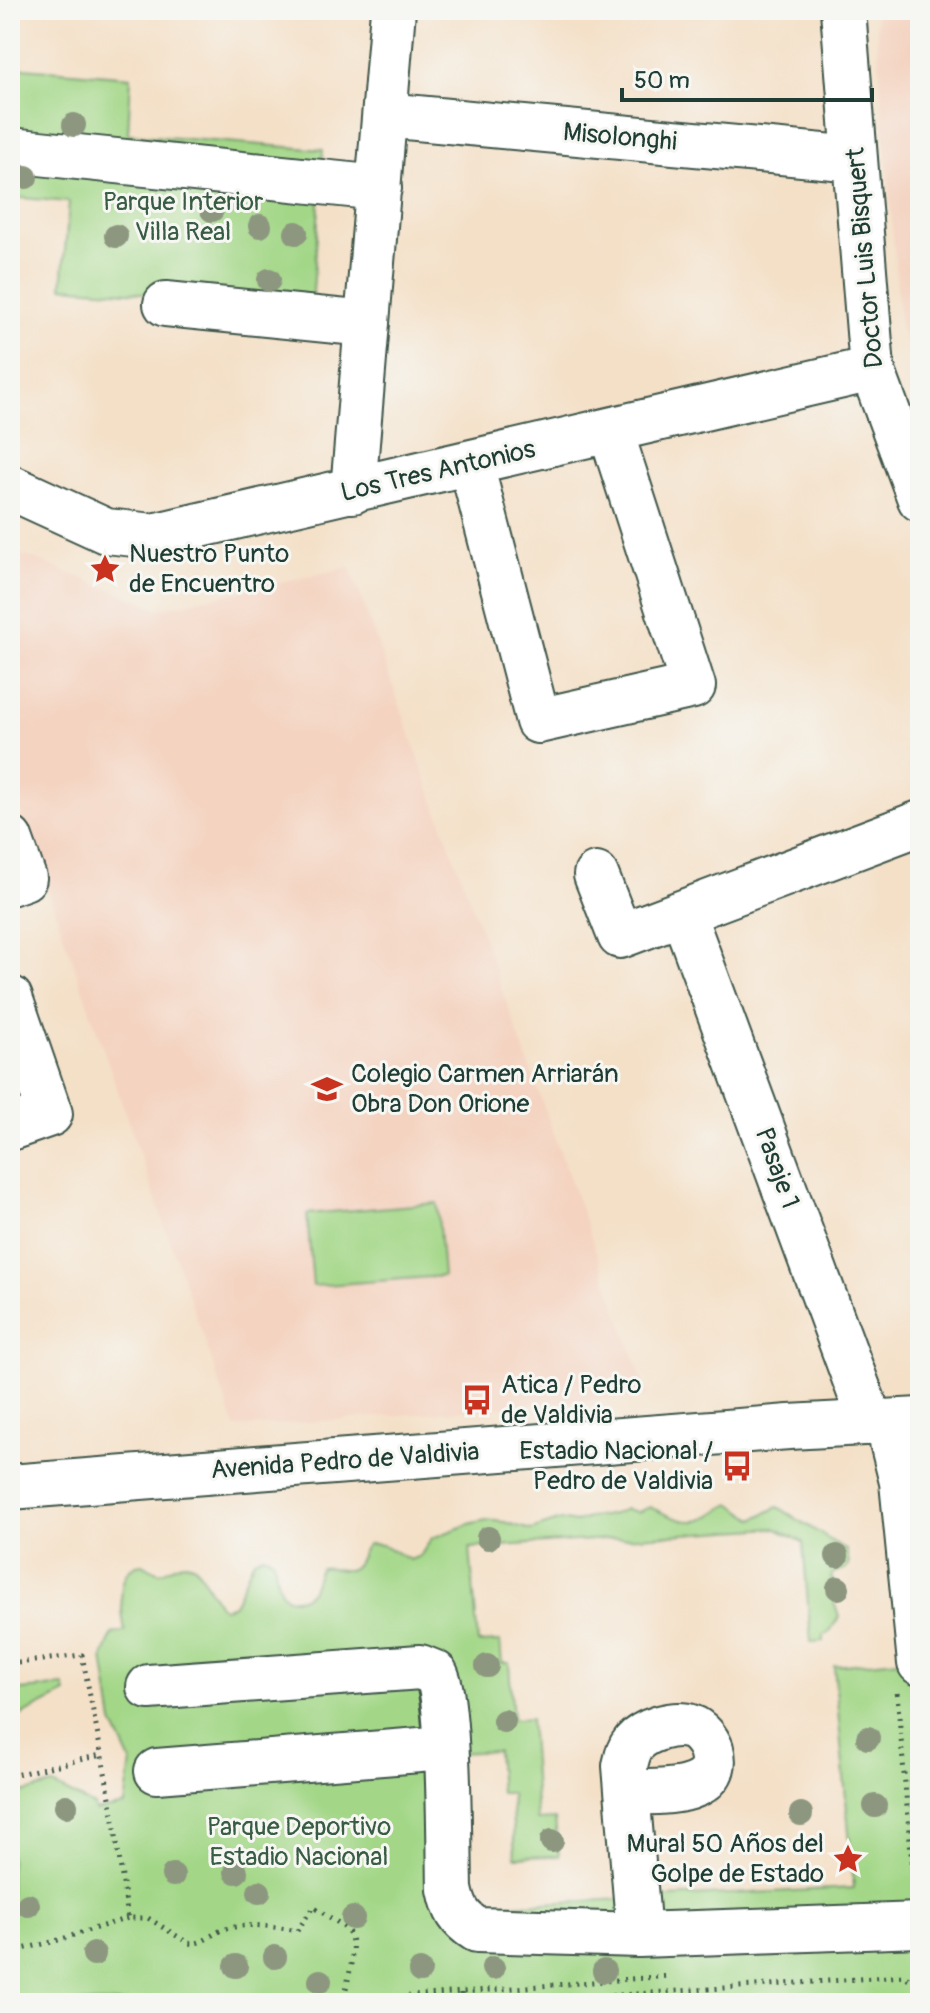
<svg xmlns="http://www.w3.org/2000/svg" width="930" height="2013" viewBox="0 0 930 2013" font-family="Pangolin,sans-serif">
<rect width="100%" height="100%" fill="#f6f6f2"/>
<filter id="ink" filterUnits="userSpaceOnUse"><feTurbulence type="fractalNoise" baseFrequency=".0125" numOctaves="2"/><feDisplacementMap in="SourceGraphic" scale="16" xChannelSelector="R" yChannelSelector="G"/><feConvolveMatrix kernelMatrix="1 2 1 2 8 2 1 2 1" color-interpolation-filters="sRGB"/></filter>
<filter id="wash" filterUnits="userSpaceOnUse"><feTurbulence type="fractalNoise" baseFrequency=".006" numOctaves="4" result="noise"/><feDisplacementMap in="SourceGraphic" scale="32" xChannelSelector="R" yChannelSelector="G"/><feGaussianBlur stdDeviation="1.8" result="paint"/><feColorMatrix in="noise" values="0 0 0 0 0 0 0 0 0 0 0 0 0 0 0 0 0 1.4 0 .05"/><feComposite in="paint" operator="in"/></filter>
<g filter="url(#wash)">
<rect width="100%" height="100%" fill="#f4e0c7"/>
<path fill="#f4d3c0" d="M 875,10 L 920,10 L 920,377 L 900,326 Z
M 10,549 L 158,609 L 350,567 L 648,1396 L 235,1428 L 10,781 Z"/>
<path fill="#a3d787" stroke="#618a5e" stroke-width="2" d="M 12,67 L 131,77 L 128,134 L 323,150 L 312,306 L 62,287 L 69,202 L 10,197 Z
M 437,1203 L 443,1276 L 313,1286 L 307,1214 Z
M 732,1504 L 754,1519 L 778,1507 L 846,1550 L 849,1564 L 845,1569 L 833,1573 L 831,1578 L 841,1589 L 840,1596 L 834,1602 L 839,1617 L 830,1631 L 824,1635 L 824,1641 L 811,1642 L 803,1542 L 775,1528 L 470,1548 L 478,1643 L 500,1642 L 502,1663 L 509,1663 L 513,1720 L 530,1719 L 537,1820 L 555,1819 L 559,1856 L 515,1857 L 511,1793 L 500,1793 L 497,1751 L 455,1753 L 463,1897 L 479,1906 L 854,1888 L 834,1666 L 920,1658 L 920,2003 L 10,2003 L 10,1796 L 53,1785 L 94,1806 L 95,1811 L 125,1805 L 131,1762 L 113,1723 L 103,1657 L 112,1634 L 125,1632 C 122,1612 113,1567 142,1564 L 159,1573 C 174,1569 181,1557 196,1567 L 219,1605 L 224,1608 L 234,1605 L 254,1559 L 263,1555 L 272,1558 C 279,1571 274,1599 294,1599 C 302,1599 306,1596 311,1591 C 316,1583 315,1575 321,1568 C 335,1565 349,1578 358,1562 C 362,1555 362,1550 368,1544 L 383,1545 L 410,1560 L 420,1556 L 432,1538 L 469,1524 L 486,1520 L 504,1522 L 531,1530 L 561,1520 L 575,1523 C 591,1513 607,1520 625,1509 L 638,1512 L 650,1507 C 665,1514 688,1526 704,1519 C 714,1515 721,1507 732,1504 Z
M 64,1686 L 66,1693 L 10,1721 L 10,1691 Z"/>
</g>
<g filter="url(#ink)">
<g fill="none" stroke-linecap="round" stroke-linejoin="round">
<g stroke="#3f554a" stroke-width="48">
<path id="minor" d="M 843,10 L 872,369 L 920,499
M 385,115 L 855,159
M 10,150 L 379,188
M 166,304 L 367,324
M 471,464 L 538,721 L 693,686 L 611,432
M 10,487 L 106,531 L 153,536 L 872,369
M 353,491 L 393,10
M 10,839 L 24,878 L 10,883
M 596,875 L 620,936 L 920,823
M 683,914 L 871,1423
M 10,998 L 50,1114 L 10,1128
M 887,1422 L 902,1482 L 920,1663
M 149,1687 L 420,1667 L 435,1673 C 450,1693 449,1854 450,1889 C 454,1909 459,1919 477,1930 L 639,1935 L 920,1925
M 157,1771 L 445,1748
M 628,1792 C 655,1792 725,1797 711,1749 C 708,1741 700,1730 691,1727 C 674,1721 645,1730 634,1743 C 628,1750 627,1758 625,1766 L 639,1935"/>
</g>
<g stroke="#3f554a" stroke-width="48">
<path id="major" d="M 10,1487 L 789,1427 L 920,1420"/>
</g>
<path stroke="#3f554a" stroke-width="5" stroke-dasharray="2 6" stroke-linecap="butt" d="M 10,1664 L 82,1655 L 112,1808 L 128,1918 L 148,1918 L 188,1943 C 203,1945 209,1935 222,1930 C 247,1922 272,1926 297,1931 L 313,1907 C 324,1914 337,1921 346,1929 C 360,1941 347,1982 344,1998
M 897,1693 L 914,1887
M 10,1776 L 101,1755
M 10,1952 L 52,1942 L 128,1918
M 461,1993 L 461,2003
M 280,2003 L 398,1997 L 670,1976
M 500,2003 L 903,1976 L 920,1984"/>
<use href="#minor" stroke="#fff" stroke-width="44"/>
<use href="#major" stroke="#fff" stroke-width="44"/>
</g>
<g fill="#8d9780">
<circle cx="74" cy="125" r="12"/>
<circle cx="26" cy="177" r="12"/>
<circle cx="212" cy="210" r="12"/>
<circle cx="260" cy="226" r="12"/>
<circle cx="296" cy="233" r="12"/>
<circle cx="116" cy="236" r="12"/>
<circle cx="269" cy="280" r="12"/>
<circle cx="488" cy="1538" r="12"/>
<circle cx="837" cy="1556" r="12"/>
<circle cx="838" cy="1588" r="12"/>
<circle cx="487" cy="1666" r="12"/>
<circle cx="504" cy="1721" r="12"/>
<circle cx="868" cy="1738" r="12"/>
<circle cx="66" cy="1806" r="12"/>
<circle cx="875" cy="1806" r="12"/>
<circle cx="801" cy="1814" r="12"/>
<circle cx="552" cy="1841" r="12"/>
<circle cx="236" cy="1872" r="12"/>
<circle cx="173" cy="1875" r="12"/>
<circle cx="259" cy="1892" r="12"/>
<circle cx="28" cy="1905" r="12"/>
<circle cx="353" cy="1918" r="12"/>
<circle cx="94" cy="1954" r="12"/>
<circle cx="275" cy="1957" r="12"/>
<circle cx="236" cy="1966" r="12"/>
<circle cx="493" cy="1968" r="12"/>
<circle cx="420" cy="1971" r="12"/>
<circle cx="604" cy="1971" r="12"/>
<circle cx="320" cy="1981" r="12"/>
</g>
</g>
<defs>
<g id="sight-bare" transform="scale(2.4)"><path d="M0-6L1.8-2.2L6-1.7L2.9 1.2L3.7 5.4L0 3.3L-3.7 5.4L-2.9 1.2L-6-1.7L-1.8-2.2Z" fill="#c8321e" stroke="#f6f6f2" stroke-width="2.5" paint-order="stroke"/></g>
<g id="school-bare" transform="scale(2.4)"><path d="M0-5L7-2L0 1L-7-2ZM-4 1L0 2.5L4 1V4Q0 6-4 4Z" fill="#c8321e" stroke="#f6f6f2" stroke-width="2.5" paint-order="stroke"/></g>
<g id="bus-bare" transform="scale(2.4)"><path d="M-5-6H5V4H4V6H2V4H-2V6H-4V4H-5ZM-3.5-4V0h7V-4ZM-3.5 1.2v1.5H-2V1.2ZM2 1.2v1.5H3.5V1.2Z" fill="#c8321e" stroke="#f6f6f2" stroke-width="2.5" paint-order="stroke"/></g>
</defs>
<g fill-rule="evenodd">
<use href="#sight-bare" x="105" y="569"/>
<use href="#school-bare" x="327" y="1089"/>
<use href="#bus-bare" x="477" y="1400"/>
<use href="#bus-bare" x="737" y="1466"/>
<use href="#sight-bare" x="848" y="1859"/>
</g>
<g text-anchor="middle" dominant-baseline="central" stroke-width="6" stroke-linejoin="round" paint-order="stroke">
<g font-size="26" fill="#1f3d34" stroke="#f6f6f2">
<text transform="translate(620 137) rotate(5)">Misolonghi</text>
<text transform="translate(865 258) rotate(-95)">Doctor Luis Bisquert</text>
<text transform="translate(438 471) rotate(-13)">Los Tres Antonios</text>
<text transform="translate(777 1168) rotate(70)">Pasaje 1</text>
<text transform="translate(345 1461) rotate(-4)">Avenida Pedro de Valdivia</text>
</g>
<g font-size="26" fill="#395c45" stroke="#f6f6f2">
<text x="183" y="202">Parque Interior<tspan x="183" dy="30">Villa Real</tspan></text>
<text x="299" y="1827">Parque Deportivo<tspan x="299" dy="30">Estadio Nacional</tspan></text>
</g>
<g font-size="26" fill="#1f3d34" stroke="#f6f6f2" text-anchor="start">
<text x="129" y="554">Nuestro Punto<tspan x="129" dy="30">de Encuentro</tspan></text>
<text x="351" y="1074">Colegio Carmen Arriarán<tspan x="351" dy="30">Obra Don Orione</tspan></text>
<text x="501" y="1385">Atica / Pedro<tspan x="501" dy="30">de Valdivia</tspan></text>
<text x="713" y="1451" text-anchor="end">Estadio Nacional /<tspan x="713" dy="30">Pedro de Valdivia</tspan></text>
<text x="824" y="1844" text-anchor="end">Mural 50 Años del<tspan x="824" dy="30">Golpe de Estado</tspan></text>
</g>
</g>
<rect width="930" height="2013" fill="none" stroke="#f6f6f2" stroke-width="40"/>
<path d="M622 88v12h250v-12" fill="none" stroke="#1f3d34" stroke-width="4"/>
<text x="634" y="88" font-size="24" fill="#1f3d34" stroke="#f6f6f2" stroke-width="6" paint-order="stroke">50 m</text>
</svg>
